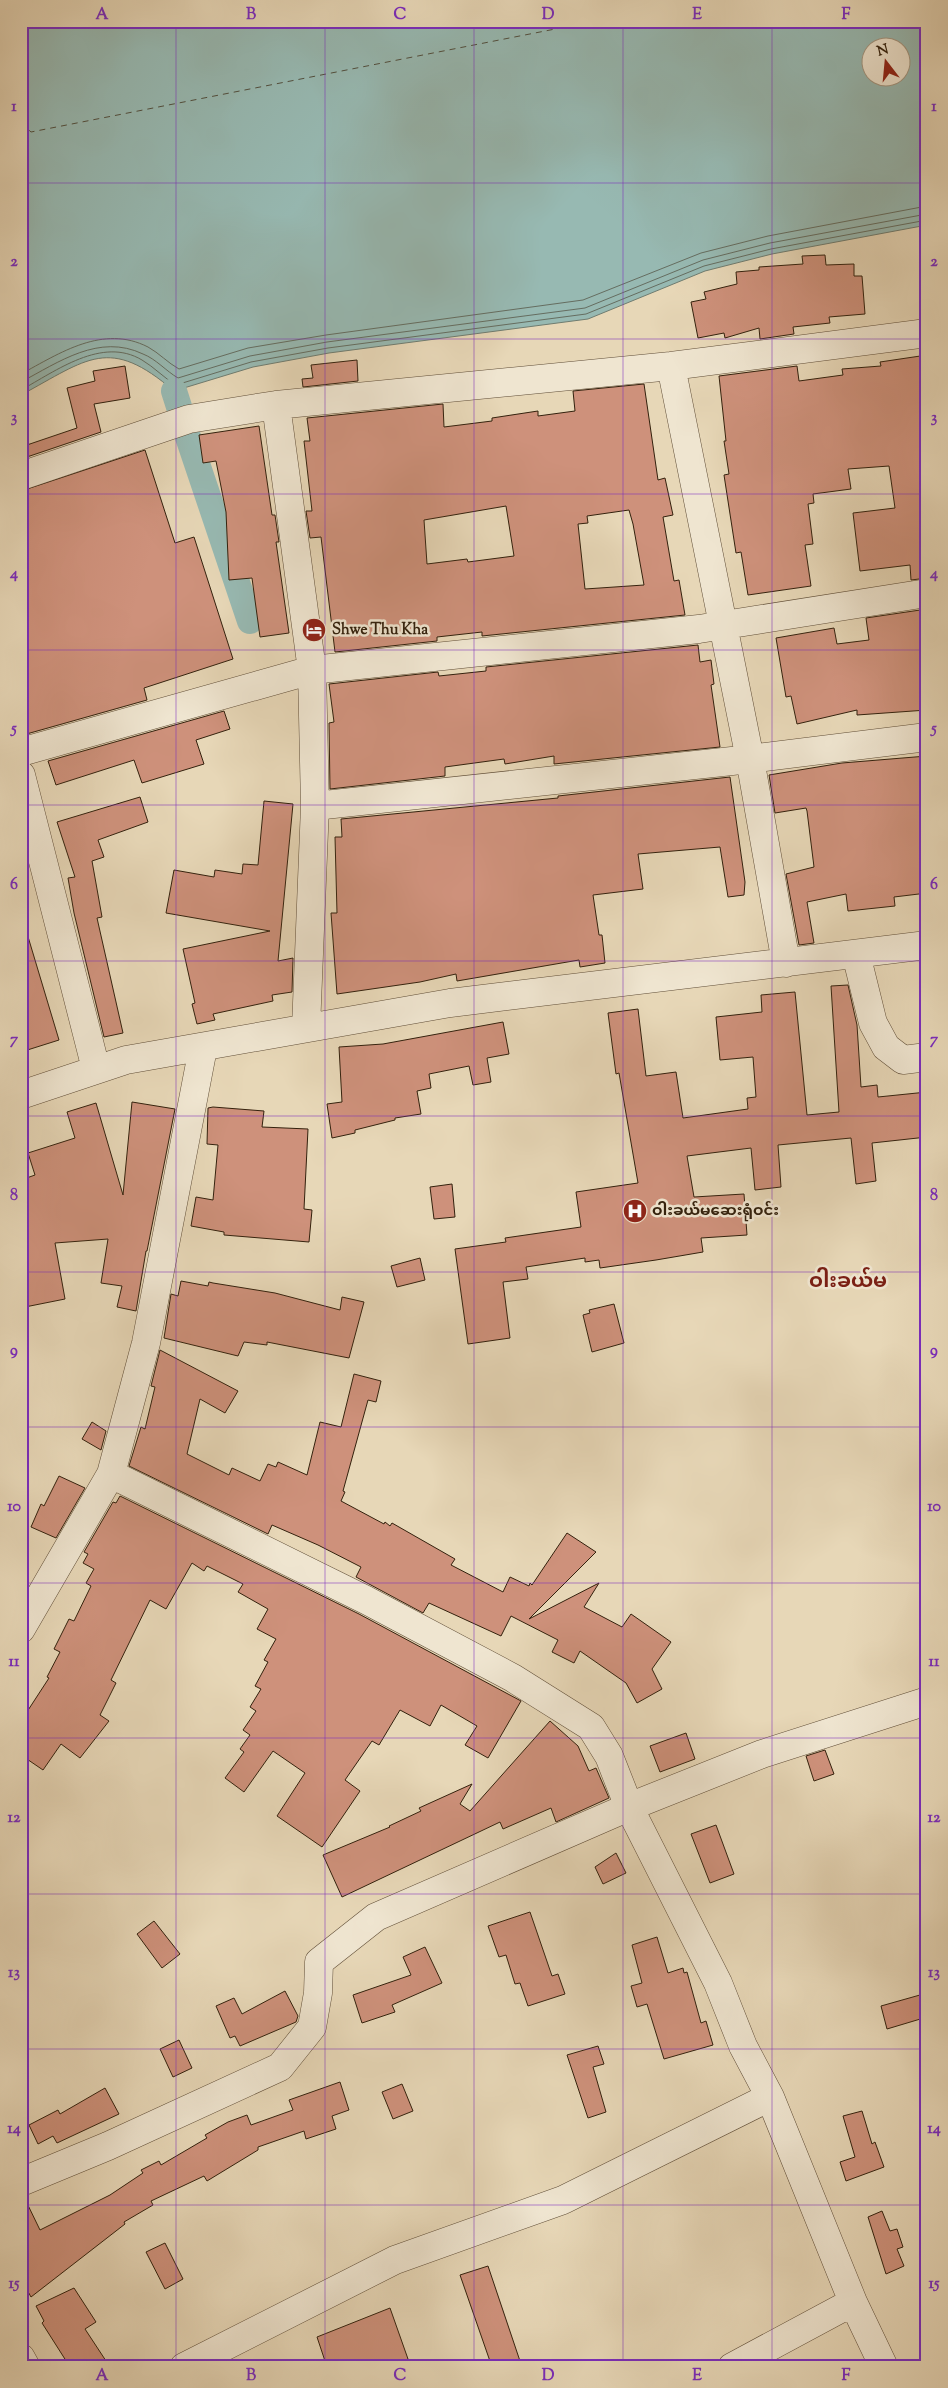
<svg xmlns="http://www.w3.org/2000/svg" width="948" height="2388" viewBox="0 0 948 2388" font-family="'Sorts Mill Goudy','Noto Sans Myanmar',serif">
<rect width="100%" height="100%" fill="#e7d7b7"/>
<filter id="stains"><feTurbulence type="fractalNoise" baseFrequency=".004" numOctaves="4"/><feColorMatrix values="0 0 0 0 .2 0 0 0 0 .09 0 0 0 0 .02 0 0 0 .5 -.17"/></filter>
<radialGradient id="worn" r=".72"><stop offset=".6" stop-color="#630" stop-opacity="0"/><stop offset="1" stop-color="#630" stop-opacity=".3"/></radialGradient>
<path fill="#97b9b2" stroke="#6f7c70" fill-rule="evenodd" d="M 21,21 L 927,21 L 927,225 L 772,254 L 705,271 L 588,319 L 329,353 L 253,367 L 174,391 C 109,335 88,359 21,395 ZM 870,48 L 900,48 L 900,78 L 870,78 Z"/>
<g fill="none" stroke-linecap="round" stroke-linejoin="round">
<path stroke="#656d60" stroke-width="1" d="M 21,374 C 60,353 103,324 148,347 C 159,353 168,363 179,369 L 248,348 L 326,335 L 583,300 L 701,253 L 768,236 L 927,206
M 21,382 C 59,362 99,333 143,354 C 156,359 166,371 178,378 L 250,356 L 327,342 L 585,308 L 703,260 L 770,243 L 927,214
M 21,390 C 56,371 102,336 142,360 C 154,367 164,378 176,385 L 251,362 L 328,348 L 586,314 L 704,266 L 771,249 L 927,220"/>
<path stroke="#97b9b2" stroke-width="26" d="M 174,391 L 181,413
M 186,431 L 250,621"/>
<path stroke="#514f3f" stroke-width="1" stroke-dasharray="6 5" stroke-linecap="butt" d="M 21,123 L 31,132 L 596,21"/>
</g>
<path fill="#ce917b" stroke="#33210d" fill-rule="evenodd" d="M 825,255 L 826,265 L 854,264 L 854,276 L 862,276 L 865,314 L 829,317 L 830,323 L 793,327 L 794,334 L 760,339 L 759,328 L 725,338 L 724,333 L 698,338 L 691,302 L 706,299 L 704,292 L 737,284 L 736,272 L 759,270 L 759,267 L 803,264 L 802,256 Z
M 927,355 L 927,578 L 911,580 L 910,565 L 860,571 L 853,513 L 895,508 L 889,466 L 848,469 L 851,489 L 813,494 L 814,503 L 808,504 L 813,544 L 805,545 L 811,586 L 748,595 L 741,552 L 736,553 L 724,475 L 729,474 L 724,441 L 726,441 L 719,376 L 797,366 L 799,381 L 843,375 L 842,369 L 881,366 L 880,362 Z
M 357,360 L 358,381 L 303,387 L 302,379 L 313,378 L 311,365 Z
M 125,366 L 130,398 L 94,404 L 101,432 L 21,459 L 21,447 L 77,428 L 67,388 L 95,381 L 93,371 Z
M 644,384 L 658,480 L 665,478 L 673,515 L 663,517 L 674,581 L 679,580 L 685,615 L 482,636 L 482,632 L 437,637 L 437,641 L 335,652 L 321,537 L 310,538 L 306,511 L 312,511 L 304,441 L 310,441 L 307,418 L 443,404 L 444,427 L 492,421 L 492,418 L 538,411 L 538,416 L 575,411 L 573,391 ZM 506,506 L 514,556 L 468,562 L 467,559 L 427,564 L 424,520 ZM 629,510 L 633,524 L 644,585 L 585,589 L 578,524 L 588,523 L 587,516 Z
M 259,426 L 272,515 L 275,515 L 279,542 L 276,542 L 289,633 L 260,637 L 252,578 L 229,580 L 226,512 L 216,461 L 203,463 L 199,435 Z
M 145,450 L 175,543 L 194,537 L 233,659 L 144,688 L 147,700 L 23,735 L 21,728 L 21,491 Z
M 927,609 L 927,710 L 857,715 L 857,710 L 797,724 L 791,696 L 786,697 L 776,638 L 834,628 L 837,644 L 869,640 L 866,618 Z
M 698,645 L 700,662 L 711,660 L 714,684 L 711,685 L 720,747 L 554,764 L 554,756 L 505,764 L 504,759 L 445,767 L 445,776 L 330,789 L 329,723 L 334,722 L 329,684 L 438,672 L 439,676 L 486,671 L 486,667 Z
M 224,711 L 230,729 L 196,740 L 204,764 L 142,783 L 134,760 L 56,785 L 48,761 Z
M 927,756 L 927,893 L 894,897 L 895,906 L 848,911 L 846,894 L 807,902 L 814,943 L 799,945 L 786,874 L 814,867 L 807,811 L 806,808 L 775,813 L 769,775 L 842,763 Z
M 730,777 L 745,882 L 744,895 L 728,897 L 720,847 L 638,854 L 643,889 L 593,895 L 599,935 L 602,935 L 605,963 L 580,967 L 579,960 L 457,981 L 456,974 L 420,982 L 337,994 L 331,913 L 337,913 L 335,837 L 342,837 L 341,819 L 558,798 L 558,796 Z
M 140,797 L 148,822 L 98,840 L 104,857 L 92,861 L 102,917 L 97,918 L 123,1033 L 104,1037 L 74,913 L 68,878 L 75,877 L 57,822 Z
M 264,801 L 293,804 L 278,961 L 293,958 L 292,992 L 272,995 L 273,1001 L 213,1014 L 215,1020 L 197,1024 L 192,1004 L 195,1003 L 183,949 L 270,931 L 166,913 L 174,870 L 214,877 L 215,870 L 242,874 L 243,864 L 258,865 Z
M 26,930 L 59,1040 L 21,1052 L 21,931 Z
M 848,985 L 857,1025 L 861,1087 L 877,1085 L 878,1097 L 927,1092 L 927,1137 L 872,1143 L 876,1181 L 856,1184 L 851,1138 L 778,1145 L 781,1187 L 755,1190 L 751,1148 L 687,1156 L 694,1197 L 744,1194 L 747,1235 L 701,1238 L 703,1252 L 656,1260 L 600,1268 L 599,1260 L 585,1262 L 585,1258 L 526,1267 L 528,1279 L 503,1282 L 510,1338 L 468,1344 L 455,1249 L 506,1242 L 505,1238 L 581,1227 L 576,1192 L 638,1183 L 619,1073 L 616,1074 L 608,1013 L 638,1009 L 646,1076 L 676,1072 L 683,1118 L 748,1109 L 747,1098 L 756,1097 L 753,1057 L 720,1060 L 716,1017 L 762,1012 L 761,995 L 795,992 L 807,1115 L 839,1112 L 831,986 Z
M 503,1022 L 509,1054 L 487,1058 L 491,1082 L 473,1085 L 469,1066 L 429,1074 L 431,1088 L 417,1091 L 421,1114 L 395,1118 L 395,1120 L 355,1130 L 355,1133 L 332,1138 L 327,1104 L 342,1102 L 339,1047 L 383,1044 Z
M 132,1102 L 175,1109 L 147,1251 L 146,1251 L 136,1311 L 117,1307 L 122,1286 L 101,1283 L 108,1239 L 55,1243 L 65,1299 L 25,1307 L 21,1283 L 21,1180 L 35,1175 L 28,1153 L 75,1138 L 67,1112 L 96,1103 L 123,1195 Z
M 213,1107 L 264,1111 L 262,1127 L 308,1129 L 304,1209 L 312,1210 L 309,1242 L 224,1235 L 224,1232 L 191,1226 L 196,1197 L 213,1200 L 218,1145 L 207,1144 L 208,1108 Z
M 452,1184 L 455,1217 L 434,1219 L 430,1187 Z
M 420,1258 L 425,1280 L 397,1287 L 391,1266 Z
M 181,1281 L 208,1286 L 209,1282 L 213,1283 L 275,1293 L 340,1310 L 342,1297 L 364,1302 L 349,1358 L 267,1342 L 267,1345 L 244,1342 L 238,1356 L 164,1338 L 171,1294 L 178,1296 Z
M 614,1304 L 624,1343 L 592,1352 L 583,1315 L 590,1313 L 589,1310 Z
M 160,1350 L 238,1391 L 225,1413 L 200,1399 L 187,1454 L 229,1475 L 232,1468 L 260,1481 L 268,1464 L 276,1467 L 278,1462 L 307,1475 L 320,1422 L 341,1427 L 354,1374 L 381,1381 L 376,1402 L 368,1400 L 343,1491 L 345,1492 L 341,1501 L 384,1524 L 385,1522 L 390,1526 L 392,1523 L 455,1559 L 451,1565 L 503,1592 L 510,1577 L 529,1586 L 530,1583 L 532,1585 L 567,1533 L 596,1552 L 529,1619 L 599,1583 L 584,1607 L 622,1627 L 631,1614 L 671,1642 L 652,1669 L 662,1689 L 637,1703 L 626,1683 L 580,1651 L 574,1663 L 552,1652 L 558,1640 L 511,1616 L 501,1636 L 429,1603 L 423,1613 L 356,1577 L 361,1567 L 318,1545 L 272,1525 L 268,1534 L 129,1466 L 141,1427 L 145,1429 L 155,1387 L 151,1386 Z
M 92,1422 L 106,1431 L 101,1450 L 82,1439 Z
M 59,1476 L 85,1488 L 56,1538 L 31,1527 L 41,1504 L 44,1506 Z
M 120,1496 L 359,1614 L 521,1701 L 488,1758 L 465,1745 L 477,1726 L 441,1705 L 430,1726 L 400,1710 L 379,1745 L 372,1741 L 345,1780 L 360,1791 L 322,1847 L 277,1816 L 305,1773 L 273,1751 L 244,1792 L 225,1778 L 244,1752 L 240,1749 L 250,1735 L 243,1730 L 256,1711 L 250,1707 L 261,1689 L 255,1686 L 268,1662 L 264,1660 L 276,1639 L 257,1629 L 268,1609 L 238,1592 L 243,1584 L 207,1566 L 204,1571 L 192,1563 L 166,1609 L 150,1600 L 111,1680 L 116,1683 L 100,1715 L 109,1721 L 80,1758 L 61,1744 L 43,1770 L 21,1755 L 21,1721 L 49,1678 L 47,1677 L 60,1652 L 54,1649 L 69,1619 L 74,1621 L 91,1586 L 86,1583 L 94,1569 L 83,1563 L 88,1554 L 84,1552 L 113,1502 L 116,1503 Z
M 550,1721 L 578,1746 L 589,1771 L 596,1768 L 609,1798 L 556,1822 L 551,1808 L 503,1829 L 500,1822 L 342,1897 L 323,1855 L 390,1827 L 389,1826 L 421,1811 L 419,1808 L 472,1784 L 460,1804 L 470,1811 Z
M 686,1733 L 695,1759 L 660,1772 L 650,1746 Z
M 825,1750 L 834,1774 L 814,1781 L 806,1756 Z
M 716,1825 L 734,1874 L 710,1883 L 691,1834 Z
M 616,1853 L 626,1873 L 603,1884 L 595,1867 Z
M 530,1912 L 552,1976 L 558,1974 L 565,1994 L 528,2006 L 520,1983 L 515,1984 L 506,1955 L 499,1957 L 488,1926 Z
M 154,1921 L 180,1954 L 162,1968 L 137,1934 Z
M 657,1937 L 668,1973 L 683,1968 L 684,1973 L 687,1972 L 701,2023 L 706,2021 L 713,2045 L 664,2059 L 647,2004 L 637,2007 L 631,1986 L 642,1983 L 632,1945 Z
M 425,1947 L 442,1983 L 392,2005 L 395,2012 L 362,2023 L 353,1995 L 411,1975 L 403,1957 Z
M 285,1991 L 298,2016 L 296,2022 L 240,2046 L 235,2036 L 230,2038 L 216,2006 L 234,1998 L 242,2014 Z
M 927,1993 L 927,2017 L 887,2029 L 881,2006 Z
M 179,2040 L 192,2068 L 173,2077 L 160,2049 Z
M 598,2046 L 604,2064 L 593,2067 L 606,2112 L 588,2118 L 567,2055 Z
M 340,2082 L 349,2110 L 332,2116 L 336,2129 L 306,2139 L 304,2131 L 258,2147 L 258,2150 L 207,2181 L 204,2176 L 151,2201 L 153,2205 L 124,2222 L 125,2224 L 31,2297 L 21,2279 L 21,2197 L 24,2197 L 40,2230 L 110,2195 L 143,2173 L 141,2170 L 159,2161 L 161,2165 L 207,2138 L 205,2135 L 228,2122 L 247,2115 L 251,2125 L 293,2110 L 289,2100 Z
M 402,2084 L 413,2111 L 393,2119 L 382,2092 Z
M 105,2088 L 119,2114 L 57,2143 L 53,2136 L 38,2144 L 29,2125 L 58,2110 L 60,2114 Z
M 862,2111 L 872,2144 L 875,2142 L 884,2167 L 846,2181 L 840,2162 L 855,2157 L 843,2116 Z
M 882,2211 L 890,2231 L 897,2229 L 903,2247 L 897,2249 L 904,2266 L 886,2274 L 868,2217 Z
M 165,2243 L 183,2279 L 165,2289 L 146,2252 Z
M 488,2266 L 522,2367 L 492,2367 L 460,2275 Z
M 74,2288 L 96,2322 L 85,2329 L 110,2367 L 70,2367 L 42,2323 L 44,2321 L 36,2306 Z
M 390,2308 L 408,2359 L 390,2367 L 327,2367 L 317,2337 Z"/>
<g fill="none" stroke-linecap="round" stroke-linejoin="round">
<g stroke="#604e38" stroke-width="29">
<path id="minor" d="M 671,366 L 750,759 L 786,963
M 276,405 L 312,670 L 315,806 L 306,1028
M 21,476 L 189,419 L 276,405 L 671,366 L 927,333
M 21,752 L 312,670 L 699,629 L 927,593
M 21,775 L 96,1069
M 315,806 L 732,761 L 927,737
M 856,954 L 873,1023 L 886,1047 L 903,1060 L 927,1057
M 21,1095 L 126,1060 L 450,1003 L 927,945
M 111,1474 L 366,1600 L 513,1678 L 591,1727 L 609,1756 L 629,1807 L 718,1983 L 743,2046 L 770,2097 L 853,2302 L 884,2367
M 21,1629 L 111,1474 L 146,1343 L 203,1048
M 21,2182 L 108,2146 L 280,2067 L 312,2027 L 318,1993 L 319,1962 L 376,1917 L 629,1807 L 762,1754 L 927,1701
M 21,2358 L 26,2367
M 184,2367 L 395,2260 L 563,2200 L 770,2097
M 732,2367 L 853,2302"/>
</g>
<use href="#minor" stroke="#efe5d0" stroke-width="28"/>
</g>
<path fill="none" stroke="#7b2cbf" stroke-width="1" stroke-opacity="0.55" d="M 176,21 L 176,2367M 325,21 L 325,2367M 474,21 L 474,2367M 623,21 L 623,2367M 772,21 L 772,2367M 21,183 L 927,183M 21,339 L 927,339M 21,494 L 927,494M 21,650 L 927,650M 21,805 L 927,805M 21,961 L 927,961M 21,1116 L 927,1116M 21,1272 L 927,1272M 21,1427 L 927,1427M 21,1583 L 927,1583M 21,1738 L 927,1738M 21,1894 L 927,1894M 21,2049 L 927,2049M 21,2205 L 927,2205"/>
<defs>
<g id="hotel-disc" transform="scale(1.25)"><circle r="9.5" fill="#8f2418" stroke="#efe5d0"/><path d="M-6-4.5h1.5V1H6V5H4.5V3h-9V5H-6ZM-4 0a1.8 1.8 0 1 1 3.6 0ZM.5 0V-2.5h3Q6-2.5 6 0Z" fill="#fff"/></g>
<g id="hospital-disc" transform="scale(1.25)"><circle r="9.5" fill="#8f2418" stroke="#efe5d0"/><path d="M-5-5h3v3.5h4V-5h3V5h-3V1.5h-4V5h-3Z" fill="#fff"/></g>
</defs>
<g fill-rule="evenodd">
<use href="#hotel-disc" x="314" y="630"/>
<use href="#hospital-disc" x="635" y="1211"/>
</g>
<g text-anchor="middle" dominant-baseline="central" stroke-width="5" stroke-linejoin="round" paint-order="stroke">
<g font-size="15" font-weight="bold" fill="#33210d" stroke="#efe5d0" text-anchor="start">
<text x="332" y="630">Shwe Thu Kha</text>
<text x="652" y="1211">ဝါးခယ်မဆေးရုံဝင်း</text>
</g>
<g font-size="20" font-weight="bold" fill="#7a1f14" stroke="#efe5d0">
<text x="848" y="1282">ဝါးခယ်မ</text>
</g>
</g>
<rect width="948" height="2388" fill="none" stroke="#e7d7b7" stroke-width="55"/>
<g transform="translate(886 62) rotate(344)"><circle r="24" fill="#efe5d0" stroke="#a49782"/>
<path d="M0-4L9 19L0 12L-9 19Z" fill="#8f2418"/>
<text y="-8" font-size="14" font-weight="bold" text-anchor="middle" fill="#33210d">N</text>
</g>
<rect x="28" y="28" width="892" height="2332" fill="none" stroke="#7b2cbf" stroke-width="2"/>
<g font-size="16" text-anchor="middle" font-weight="bold" fill="#7b2cbf">
<text x="102" y="19">A</text>
<text x="251" y="19">B</text>
<text x="400" y="19">C</text>
<text x="548" y="19">D</text>
<text x="697" y="19">E</text>
<text x="846" y="19">F</text>
<text x="14" y="111">1</text>
<text x="934" y="111">1</text>
<text x="14" y="266">2</text>
<text x="934" y="266">2</text>
<text x="14" y="422">3</text>
<text x="934" y="422">3</text>
<text x="14" y="578">4</text>
<text x="934" y="578">4</text>
<text x="14" y="733">5</text>
<text x="934" y="733">5</text>
<text x="14" y="889">6</text>
<text x="934" y="889">6</text>
<text x="14" y="1044">7</text>
<text x="934" y="1044">7</text>
<text x="14" y="1200">8</text>
<text x="934" y="1200">8</text>
<text x="14" y="1355">9</text>
<text x="934" y="1355">9</text>
<text x="14" y="1511">10</text>
<text x="934" y="1511">10</text>
<text x="14" y="1666">11</text>
<text x="934" y="1666">11</text>
<text x="14" y="1822">12</text>
<text x="934" y="1822">12</text>
<text x="14" y="1977">13</text>
<text x="934" y="1977">13</text>
<text x="14" y="2133">14</text>
<text x="934" y="2133">14</text>
<text x="14" y="2288">15</text>
<text x="934" y="2288">15</text>
<text x="102" y="2380">A</text>
<text x="251" y="2380">B</text>
<text x="400" y="2380">C</text>
<text x="548" y="2380">D</text>
<text x="697" y="2380">E</text>
<text x="846" y="2380">F</text>
</g>
<rect width="100%" height="100%" filter="url(#stains)"/>
<rect width="100%" height="100%" fill="url(#worn)"/>
</svg>
